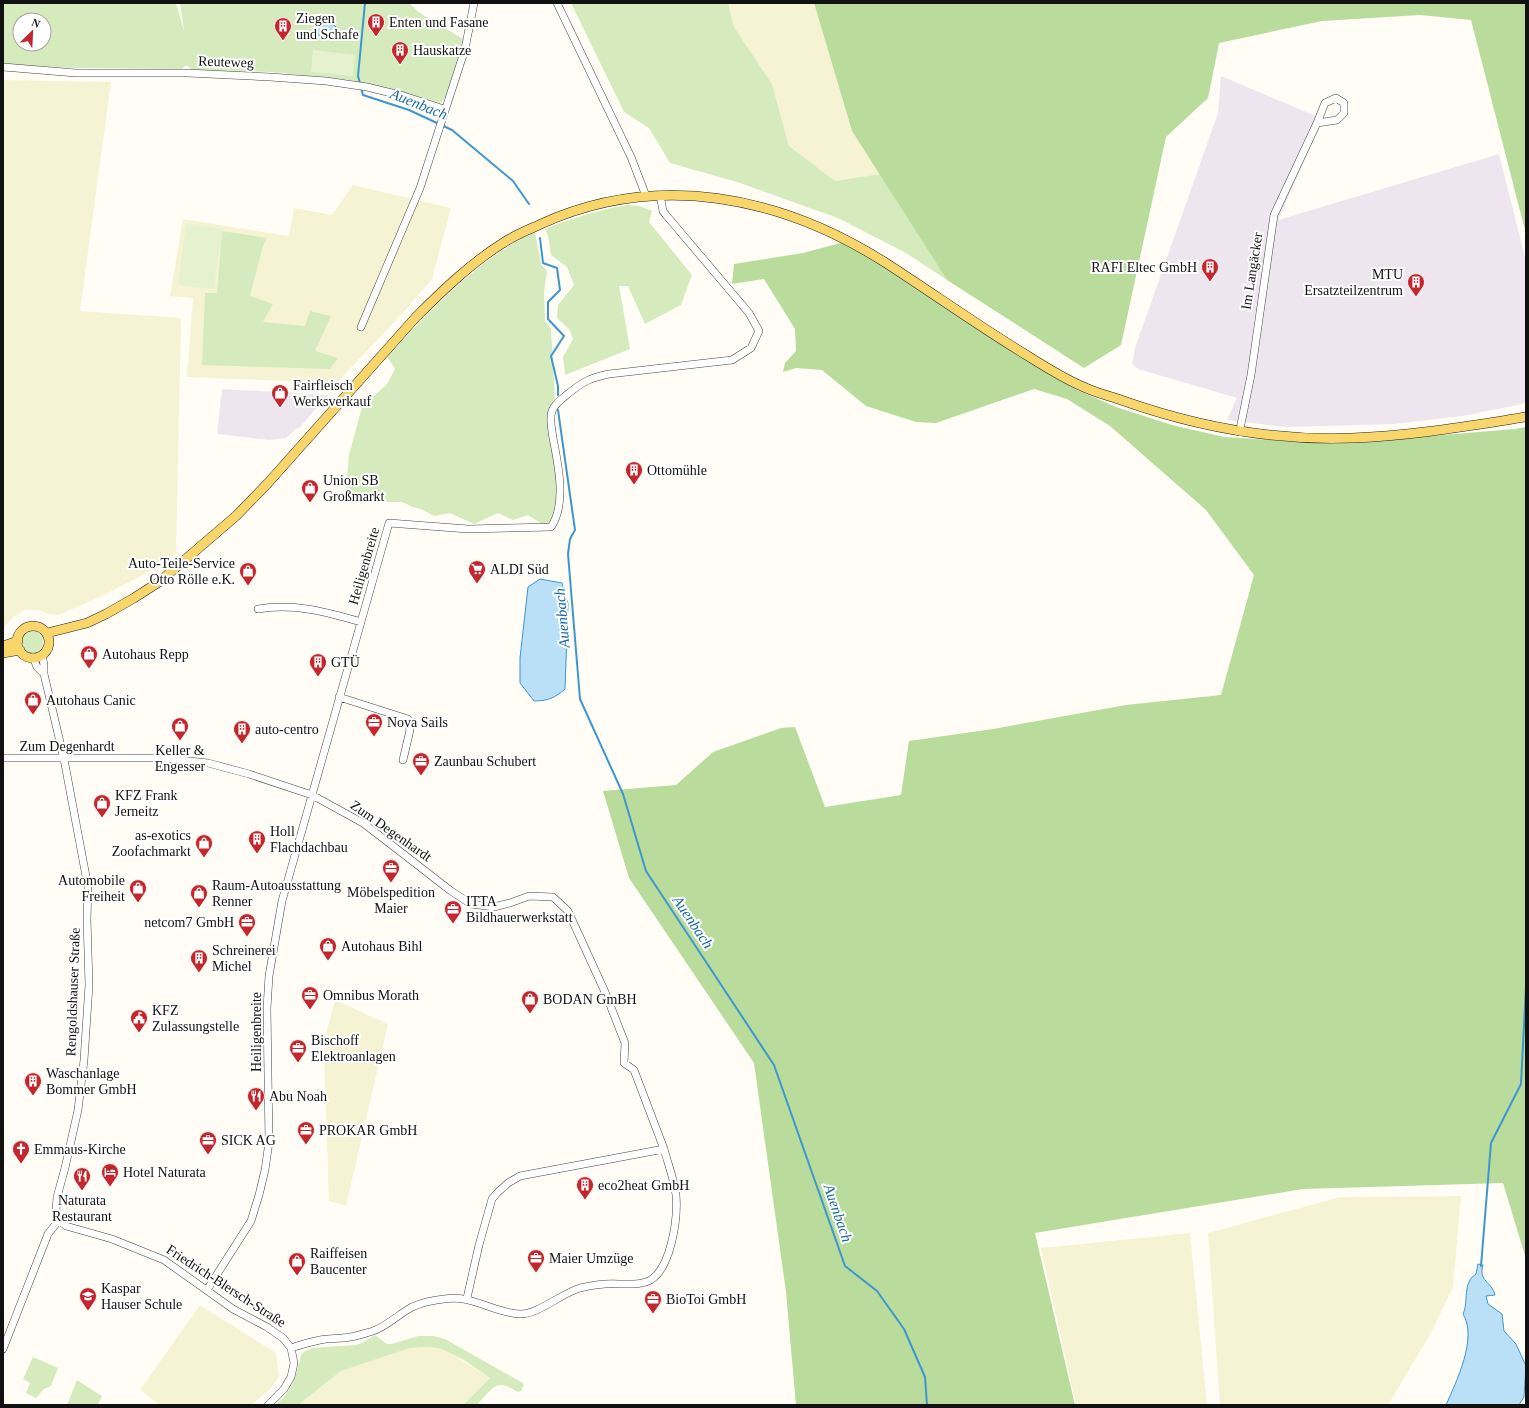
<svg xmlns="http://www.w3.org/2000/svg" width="1529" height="1408" viewBox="0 0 1529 1408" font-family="Georgia,serif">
<rect width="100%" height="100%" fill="#fffdf5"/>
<path fill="#eee6ef" d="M 1221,76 L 1323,119 L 1278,220 L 1499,154 L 1526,261 L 1526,402 L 1522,404 L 1463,416 L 1394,424 L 1285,427 L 1227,420 L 1237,398 L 1138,369 L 1132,364 L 1135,348 L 1218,113 Z
M 222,389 L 328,395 L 300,427 L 296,429 L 286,438 L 269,440 L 217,434 Z"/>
<path fill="#f6f3d4" d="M 728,3 L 814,3 L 852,131 L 880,174 L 835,181 L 789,146 L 772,84 L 734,27 Z
M 3,80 L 111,82 L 80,311 L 181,318 L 176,553 L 162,565 L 102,596 L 59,615 L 49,614 L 38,610 L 25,610 L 13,617 L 3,629 Z
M 353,185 L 451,208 L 432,279 L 402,314 L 336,383 L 187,377 L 193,298 L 170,296 L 183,219 L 289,236 L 294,208 L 332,215 Z
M 335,1000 L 388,1024 L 346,1206 L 329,1201 L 324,1057 L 325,1038 Z
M 1461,1196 L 1453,1287 L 1431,1333 L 1388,1405 L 1220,1405 L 1208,1233 L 1340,1197 Z
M 1190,1233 L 1207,1405 L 1076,1405 L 1041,1248 Z
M 200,1305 L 276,1353 L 279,1377 L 270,1389 L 251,1405 L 159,1405 L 140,1390 Z
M 430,1347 L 442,1349 L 454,1355 L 490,1378 L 463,1405 L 298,1405 L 341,1371 L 410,1348 Z"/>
<path fill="#d5ebbd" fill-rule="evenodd" d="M 3,3 L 176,3 L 184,31 L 180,3 L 409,3 L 420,13 L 463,39 L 447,95 L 441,103 L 350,80 L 270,72 L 193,70 L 186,65 L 182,69 L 177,69 L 76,68 L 3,65 ZM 20,20 L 44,20 L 44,44 L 20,44 Z
M 571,3 L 728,3 L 734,27 L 772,84 L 789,146 L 835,181 L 880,174 L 947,280 L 906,253 L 838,218 L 737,182 L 670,163 L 649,128 L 624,112 Z
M 627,205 L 640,206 L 652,211 L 649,222 L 692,275 L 681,305 L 645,324 L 628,286 L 619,286 L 630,349 L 565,375 L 563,357 L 573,339 L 569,329 L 557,318 L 558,305 L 574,285 L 567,267 L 551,255 L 548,236 L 545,229 C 572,218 599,210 627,205 Z
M 222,231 L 267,238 L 263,246 L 250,296 L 273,304 L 263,322 L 305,326 L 310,311 L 331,316 L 315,351 L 338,358 L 330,369 L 202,365 L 205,293 L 217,293 Z
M 535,232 L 541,264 L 547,271 L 544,292 L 545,321 L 551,329 L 555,399 L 548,413 L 556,462 L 558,498 L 556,511 L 550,523 L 542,524 L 528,515 L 513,520 L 498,513 L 474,524 L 450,513 L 434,516 L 421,509 L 413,507 L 402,502 L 379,502 L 346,488 L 349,455 L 362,407 L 387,384 L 395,369 L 387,357 C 431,310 476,260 535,232 Z
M21 642a11 11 0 1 1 22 0a11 11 0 1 1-22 0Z
M 375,1335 L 387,1344 L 392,1344 L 418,1336 L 433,1336 L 445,1339 L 523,1383 L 524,1385 L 521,1391 L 518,1392 C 502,1383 498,1381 485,1396 C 482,1399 479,1402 477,1405 L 463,1405 L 490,1378 L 464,1360 L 442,1349 L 430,1347 L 410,1348 L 341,1371 L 298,1405 L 276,1405 C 290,1392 295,1383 298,1364 L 300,1363 C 299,1354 304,1351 312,1348 L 356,1345 L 362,1343 Z
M 33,1357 L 58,1368 L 51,1386 L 44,1389 L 36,1398 L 26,1393 L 30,1383 L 23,1379 Z
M 77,1380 L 102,1396 L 98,1405 L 67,1405 Z"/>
<path fill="#b9dc9c" d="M 814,3 L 1526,3 L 1526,234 L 1471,20 L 1420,15 L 1322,21 L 1219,43 L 1208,98 L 1166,137 L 1121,345 L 1084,368 L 947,280 L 852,131 Z
M 844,242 L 912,285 L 948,310 L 1017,355 L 1075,389 L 1116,407 L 1172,425 L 1224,437 L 1333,444 L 1515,429 L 1526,427 L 1526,1259 L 1503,1183 L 1303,1189 L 1035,1233 L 1075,1405 L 796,1405 L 786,1292 L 754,1063 L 629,878 L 603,791 L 676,785 L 713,752 L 781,728 L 795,727 L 825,807 L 901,795 L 909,741 L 993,729 L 1126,705 L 1221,695 L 1254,575 L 1206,510 L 1110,426 L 1067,399 L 1034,389 L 936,423 L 916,422 L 866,406 L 822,370 L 796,368 L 783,372 L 785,363 L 796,351 L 795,329 L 764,279 L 732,284 L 734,264 L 803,253 Z"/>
<path fill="#e6f2cf" d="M 313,50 L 355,55 L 353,76 L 311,72 Z
M 186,224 L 222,229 L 214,289 L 178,285 Z"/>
<path fill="#b9e0f7" stroke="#3f96cf" d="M 325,22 C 333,24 339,26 338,35 L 335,37 L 326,36 L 322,38 L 315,32 L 318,24 Z
M 540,579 L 562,583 L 568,604 L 565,689 C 555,698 547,701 534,701 L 520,683 L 520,658 L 528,587 Z
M 1478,1264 L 1483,1265 C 1478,1281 1492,1282 1495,1295 L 1486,1296 L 1488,1304 L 1502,1314 L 1504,1331 L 1516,1344 L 1526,1366 L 1524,1397 L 1519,1405 L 1446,1405 C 1456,1382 1478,1338 1463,1314 C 1469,1301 1462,1283 1476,1274 Z"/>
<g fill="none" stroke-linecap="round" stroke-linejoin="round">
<path stroke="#3f96cf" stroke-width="2" d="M 360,83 L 358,76 L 365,3
M 361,88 L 363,95 L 409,110 L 452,130 L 513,181 L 529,204
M 540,238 L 543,263 L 557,268 L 560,290 L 548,302 L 548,319 L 564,336 L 551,356 L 558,386 L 558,395
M 558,410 L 575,530 L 570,539 L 568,554 L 580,699 L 623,794 L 646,871 L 774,1065 L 845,1266 L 877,1291 L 904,1329 L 925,1377 L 927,1405
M 1481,1266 L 1491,1143 L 1521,1084 L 1526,986"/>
<g stroke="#444" stroke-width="8">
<path id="minor" d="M 557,3 L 631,157 L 646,196
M 3,67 L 76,73 L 187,73 L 270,77 L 326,81 L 367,87 L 404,96 L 444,109
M 361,327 L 420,188 L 465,49 L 474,3
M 1240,432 L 1241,424 L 1251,375 L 1274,215 L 1317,123 L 1337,120 L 1344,113 L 1344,103 L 1336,98 L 1325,103 L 1317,123
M 258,609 C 294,603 327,612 361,622
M 42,655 L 44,665 L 44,674 L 64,759 L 88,887 L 87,919 L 89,985 L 84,1060 L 78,1110 L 65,1168 L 57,1197 L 56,1210 L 59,1220
M 33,657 L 37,667 L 44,674
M 339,697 L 408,719 L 410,730 L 403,760
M 3,758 L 162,758 L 208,763 L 249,774 L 312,795 L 363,823 L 393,846 L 451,891 L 471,904 L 494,907 L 510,903 L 529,896 L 553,897 L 568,911 L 605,992 L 625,1043 L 624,1063 L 634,1070 L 664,1149 L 520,1176 L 508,1183 L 497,1193 L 492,1199 L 479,1245 L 467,1298
M 59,1220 L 66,1226 L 112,1239 L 164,1260 L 233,1309 L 267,1327 L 283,1338 L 291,1348 L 294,1363 L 291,1377 L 284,1389 L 268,1405
M 207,1290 L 251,1221 L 259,1195 L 265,1170 L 269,1142 L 267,1008 L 269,976 L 282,901 L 389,523 L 468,529 L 551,527 C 567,504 558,464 553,438 C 552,430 549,419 552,411 C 555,403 563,398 569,393 C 584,381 590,378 609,374 L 732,360 L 751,348 L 759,331 L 749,313 L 666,215 L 663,211 L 660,195
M 291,1348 C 300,1345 310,1342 320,1340 C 330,1338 340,1339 350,1337 C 358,1336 366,1333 373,1331 C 387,1326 399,1314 412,1307 C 421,1303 434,1300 444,1299 C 472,1294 493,1313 520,1314 C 537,1315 562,1293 580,1288 C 593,1285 606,1283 619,1284 C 628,1284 637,1285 646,1282 C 671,1274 678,1218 676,1195 C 674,1179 668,1164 664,1149
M 3,1349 L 48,1234 L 59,1220"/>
</g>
<g stroke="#222" stroke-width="10">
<path id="major" d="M17 642a16 16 0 1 1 32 0a16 16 0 1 1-32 0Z
M 47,633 L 87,623 L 106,614 L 134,598 L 159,582 L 236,516 L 268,483 L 416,317 C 443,290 471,263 503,243 C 515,235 528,230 541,224 C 658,171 781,196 886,263 C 934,294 980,327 1028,356 C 1047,368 1066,380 1086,388 C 1097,393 1109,396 1121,400 C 1194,426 1274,441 1352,438 C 1411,436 1468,426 1526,417
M 3,646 L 18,641
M 3,653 L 20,650"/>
</g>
<use href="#minor" stroke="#fff" stroke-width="7"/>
<use href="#major" stroke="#f9d66b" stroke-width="9"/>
</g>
<defs>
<g id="building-pin" transform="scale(0.9)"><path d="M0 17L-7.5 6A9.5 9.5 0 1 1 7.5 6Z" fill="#c4262e" stroke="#fff"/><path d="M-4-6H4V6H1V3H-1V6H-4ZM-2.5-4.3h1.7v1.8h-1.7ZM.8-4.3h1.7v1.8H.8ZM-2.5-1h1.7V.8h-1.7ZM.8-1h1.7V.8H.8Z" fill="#fff"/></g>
<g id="shop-pin" transform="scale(0.9)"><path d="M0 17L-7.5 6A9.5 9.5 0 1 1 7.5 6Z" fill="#c4262e" stroke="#fff"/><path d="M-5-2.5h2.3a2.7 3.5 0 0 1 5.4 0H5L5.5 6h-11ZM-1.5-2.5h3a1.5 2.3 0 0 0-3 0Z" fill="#fff"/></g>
<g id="supermarket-pin" transform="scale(0.9)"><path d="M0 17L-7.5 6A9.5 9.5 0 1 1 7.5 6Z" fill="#c4262e" stroke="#fff"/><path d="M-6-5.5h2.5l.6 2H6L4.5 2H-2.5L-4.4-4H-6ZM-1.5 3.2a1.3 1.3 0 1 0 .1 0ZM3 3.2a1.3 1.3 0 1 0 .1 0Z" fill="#fff"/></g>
<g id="office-pin" transform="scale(0.9)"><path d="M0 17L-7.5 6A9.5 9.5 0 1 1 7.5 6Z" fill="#c4262e" stroke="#fff"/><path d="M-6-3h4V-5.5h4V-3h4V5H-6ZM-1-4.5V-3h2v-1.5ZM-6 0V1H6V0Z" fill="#fff"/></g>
<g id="civic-pin" transform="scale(0.9)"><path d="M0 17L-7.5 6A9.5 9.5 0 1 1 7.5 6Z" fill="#c4262e" stroke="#fff"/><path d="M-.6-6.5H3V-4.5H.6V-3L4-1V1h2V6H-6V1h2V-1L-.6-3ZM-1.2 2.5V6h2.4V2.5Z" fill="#fff"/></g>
<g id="restaurant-pin" transform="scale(0.9)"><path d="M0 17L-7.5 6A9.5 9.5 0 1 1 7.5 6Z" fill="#c4262e" stroke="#fff"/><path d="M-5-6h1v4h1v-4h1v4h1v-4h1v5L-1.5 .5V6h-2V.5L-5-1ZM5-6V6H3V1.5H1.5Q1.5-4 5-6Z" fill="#fff"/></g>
<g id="church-pin" transform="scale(0.9)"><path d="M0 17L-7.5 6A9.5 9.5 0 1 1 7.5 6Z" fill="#c4262e" stroke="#fff"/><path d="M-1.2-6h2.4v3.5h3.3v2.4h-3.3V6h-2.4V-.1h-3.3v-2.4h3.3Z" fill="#fff"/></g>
<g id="hotel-pin" transform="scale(0.9)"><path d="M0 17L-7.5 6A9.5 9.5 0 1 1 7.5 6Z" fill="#c4262e" stroke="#fff"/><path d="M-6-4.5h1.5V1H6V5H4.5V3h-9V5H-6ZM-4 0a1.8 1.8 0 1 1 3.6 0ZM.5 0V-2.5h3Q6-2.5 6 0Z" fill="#fff"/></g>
<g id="school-pin" transform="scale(0.9)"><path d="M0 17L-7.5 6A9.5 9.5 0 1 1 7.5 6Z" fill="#c4262e" stroke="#fff"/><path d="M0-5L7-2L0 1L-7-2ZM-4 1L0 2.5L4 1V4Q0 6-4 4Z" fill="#fff"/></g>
</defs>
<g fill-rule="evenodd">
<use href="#building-pin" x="376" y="22"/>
<use href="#building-pin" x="283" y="26"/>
<use href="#building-pin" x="400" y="50"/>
<use href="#building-pin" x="1210" y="267"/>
<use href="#building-pin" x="1416" y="282"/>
<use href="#shop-pin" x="280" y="393"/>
<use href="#building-pin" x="634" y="470"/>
<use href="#shop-pin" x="310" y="488"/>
<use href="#supermarket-pin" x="477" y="569"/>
<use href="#shop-pin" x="248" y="571"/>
<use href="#shop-pin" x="89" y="654"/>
<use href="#building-pin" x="318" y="662"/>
<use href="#shop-pin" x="33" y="700"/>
<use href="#office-pin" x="374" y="722"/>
<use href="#shop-pin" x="180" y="726"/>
<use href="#building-pin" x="242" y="729"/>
<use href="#office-pin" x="421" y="761"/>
<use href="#shop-pin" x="102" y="803"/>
<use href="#building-pin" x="257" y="839"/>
<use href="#shop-pin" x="204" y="843"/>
<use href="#office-pin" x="391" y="868"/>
<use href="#shop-pin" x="138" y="888"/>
<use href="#shop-pin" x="199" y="893"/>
<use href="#office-pin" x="453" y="909"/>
<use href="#office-pin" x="247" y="922"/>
<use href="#shop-pin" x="328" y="946"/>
<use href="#building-pin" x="199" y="958"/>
<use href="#office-pin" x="310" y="995"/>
<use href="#shop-pin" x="530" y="999"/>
<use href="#civic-pin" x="139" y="1018"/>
<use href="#office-pin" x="298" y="1048"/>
<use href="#building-pin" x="33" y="1081"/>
<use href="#restaurant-pin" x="256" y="1096"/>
<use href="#office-pin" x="306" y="1130"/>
<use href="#office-pin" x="208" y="1140"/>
<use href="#church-pin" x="21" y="1149"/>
<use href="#hotel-pin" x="110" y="1172"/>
<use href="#restaurant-pin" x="82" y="1176"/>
<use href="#building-pin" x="585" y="1185"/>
<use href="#office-pin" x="536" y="1258"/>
<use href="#shop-pin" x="297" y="1261"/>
<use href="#school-pin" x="88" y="1296"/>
<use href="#office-pin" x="653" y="1299"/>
</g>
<g text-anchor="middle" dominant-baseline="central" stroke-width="4" stroke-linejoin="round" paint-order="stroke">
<g font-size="14" fill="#111" stroke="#fff" text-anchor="start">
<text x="296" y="18">Ziegen<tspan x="296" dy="16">und Schafe</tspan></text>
<text x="389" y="22">Enten und Fasane</text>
<text x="413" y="50">Hauskatze</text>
<text x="1197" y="267" text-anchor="end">RAFI Eltec GmbH</text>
<text x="1403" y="274" text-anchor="end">MTU<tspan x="1403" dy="16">Ersatzteilzentrum</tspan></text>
<text x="293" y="385">Fairfleisch<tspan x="293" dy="16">Werksverkauf</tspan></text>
<text x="647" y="470">Ottomühle</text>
<text x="323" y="480">Union SB<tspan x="323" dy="16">Großmarkt</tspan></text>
<text x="235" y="563" text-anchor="end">Auto-Teile-Service<tspan x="235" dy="16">Otto Rölle e.K.</tspan></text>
<text x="490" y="569">ALDI Süd</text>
<text x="102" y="654">Autohaus Repp</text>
<text x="331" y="662">GTÜ</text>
<text x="46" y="700">Autohaus Canic</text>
<text x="387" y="722">Nova Sails</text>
<text x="255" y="729">auto-centro</text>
<text x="180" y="750" text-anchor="middle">Keller &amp;<tspan x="180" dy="16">Engesser</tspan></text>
<text x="434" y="761">Zaunbau Schubert</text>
<text x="115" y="795">KFZ Frank<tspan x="115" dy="16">Jerneitz</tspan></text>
<text x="270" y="831">Holl<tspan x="270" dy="16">Flachdachbau</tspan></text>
<text x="191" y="835" text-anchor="end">as-exotics<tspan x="191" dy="16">Zoofachmarkt</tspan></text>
<text x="125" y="880" text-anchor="end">Automobile<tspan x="125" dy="16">Freiheit</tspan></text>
<text x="212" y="885">Raum-Autoausstattung<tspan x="212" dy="16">Renner</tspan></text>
<text x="391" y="892" text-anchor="middle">Möbelspedition<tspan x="391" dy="16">Maier</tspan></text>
<text x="466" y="901">ITTA<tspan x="466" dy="16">Bildhauerwerkstatt</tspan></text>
<text x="234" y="922" text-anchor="end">netcom7 GmbH</text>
<text x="341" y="946">Autohaus Bihl</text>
<text x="212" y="950">Schreinerei<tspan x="212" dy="16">Michel</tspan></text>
<text x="323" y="995">Omnibus Morath</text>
<text x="543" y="999">BODAN GmBH</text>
<text x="152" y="1010">KFZ<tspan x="152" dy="16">Zulassungstelle</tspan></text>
<text x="311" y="1040">Bischoff<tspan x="311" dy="16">Elektroanlagen</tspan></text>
<text x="46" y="1073">Waschanlage<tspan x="46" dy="16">Bommer GmbH</tspan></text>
<text x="269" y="1096">Abu Noah</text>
<text x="319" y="1130">PROKAR GmbH</text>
<text x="221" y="1140">SICK AG</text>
<text x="34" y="1149">Emmaus-Kirche</text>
<text x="123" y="1172">Hotel Naturata</text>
<text x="598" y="1185">eco2heat GmbH</text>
<text x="82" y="1200" text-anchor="middle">Naturata<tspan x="82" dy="16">Restaurant</tspan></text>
<text x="310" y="1253">Raiffeisen<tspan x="310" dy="16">Baucenter</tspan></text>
<text x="549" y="1258">Maier Umzüge</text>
<text x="101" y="1288">Kaspar<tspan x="101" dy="16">Hauser Schule</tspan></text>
<text x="666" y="1299">BioToi GmbH</text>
</g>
<g font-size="14" fill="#111" stroke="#fff">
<text transform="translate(226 62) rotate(2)">Reuteweg</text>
<text transform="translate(1252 271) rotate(-81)">Im Langäcker</text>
<text transform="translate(364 566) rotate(-74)">Heiligenbreite</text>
<text x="67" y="746">Zum Degenhardt</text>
<text transform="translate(391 831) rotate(35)">Zum Degenhardt</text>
<text transform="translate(73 992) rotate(-88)">Rengoldshauser Straße</text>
<text transform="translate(256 1032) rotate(-90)">Heiligenbreite</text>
<text transform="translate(226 1286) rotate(33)">Friedrich-Blersch-Straße</text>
</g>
<g font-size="15" font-style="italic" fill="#1768a6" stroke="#fff">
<text transform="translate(419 104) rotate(22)">Auenbach</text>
<text transform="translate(562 618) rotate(-95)">Auenbach</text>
<text transform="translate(693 922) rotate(56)">Auenbach</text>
<text transform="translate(838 1213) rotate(71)">Auenbach</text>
</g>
</g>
<rect width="1529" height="1408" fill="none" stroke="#111111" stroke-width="8"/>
<g transform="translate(32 32) rotate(24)"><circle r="19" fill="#ffffff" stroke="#a0a0a0"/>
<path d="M0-3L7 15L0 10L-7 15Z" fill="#c4262e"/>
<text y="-6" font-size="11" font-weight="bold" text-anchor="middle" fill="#111111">N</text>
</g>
</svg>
